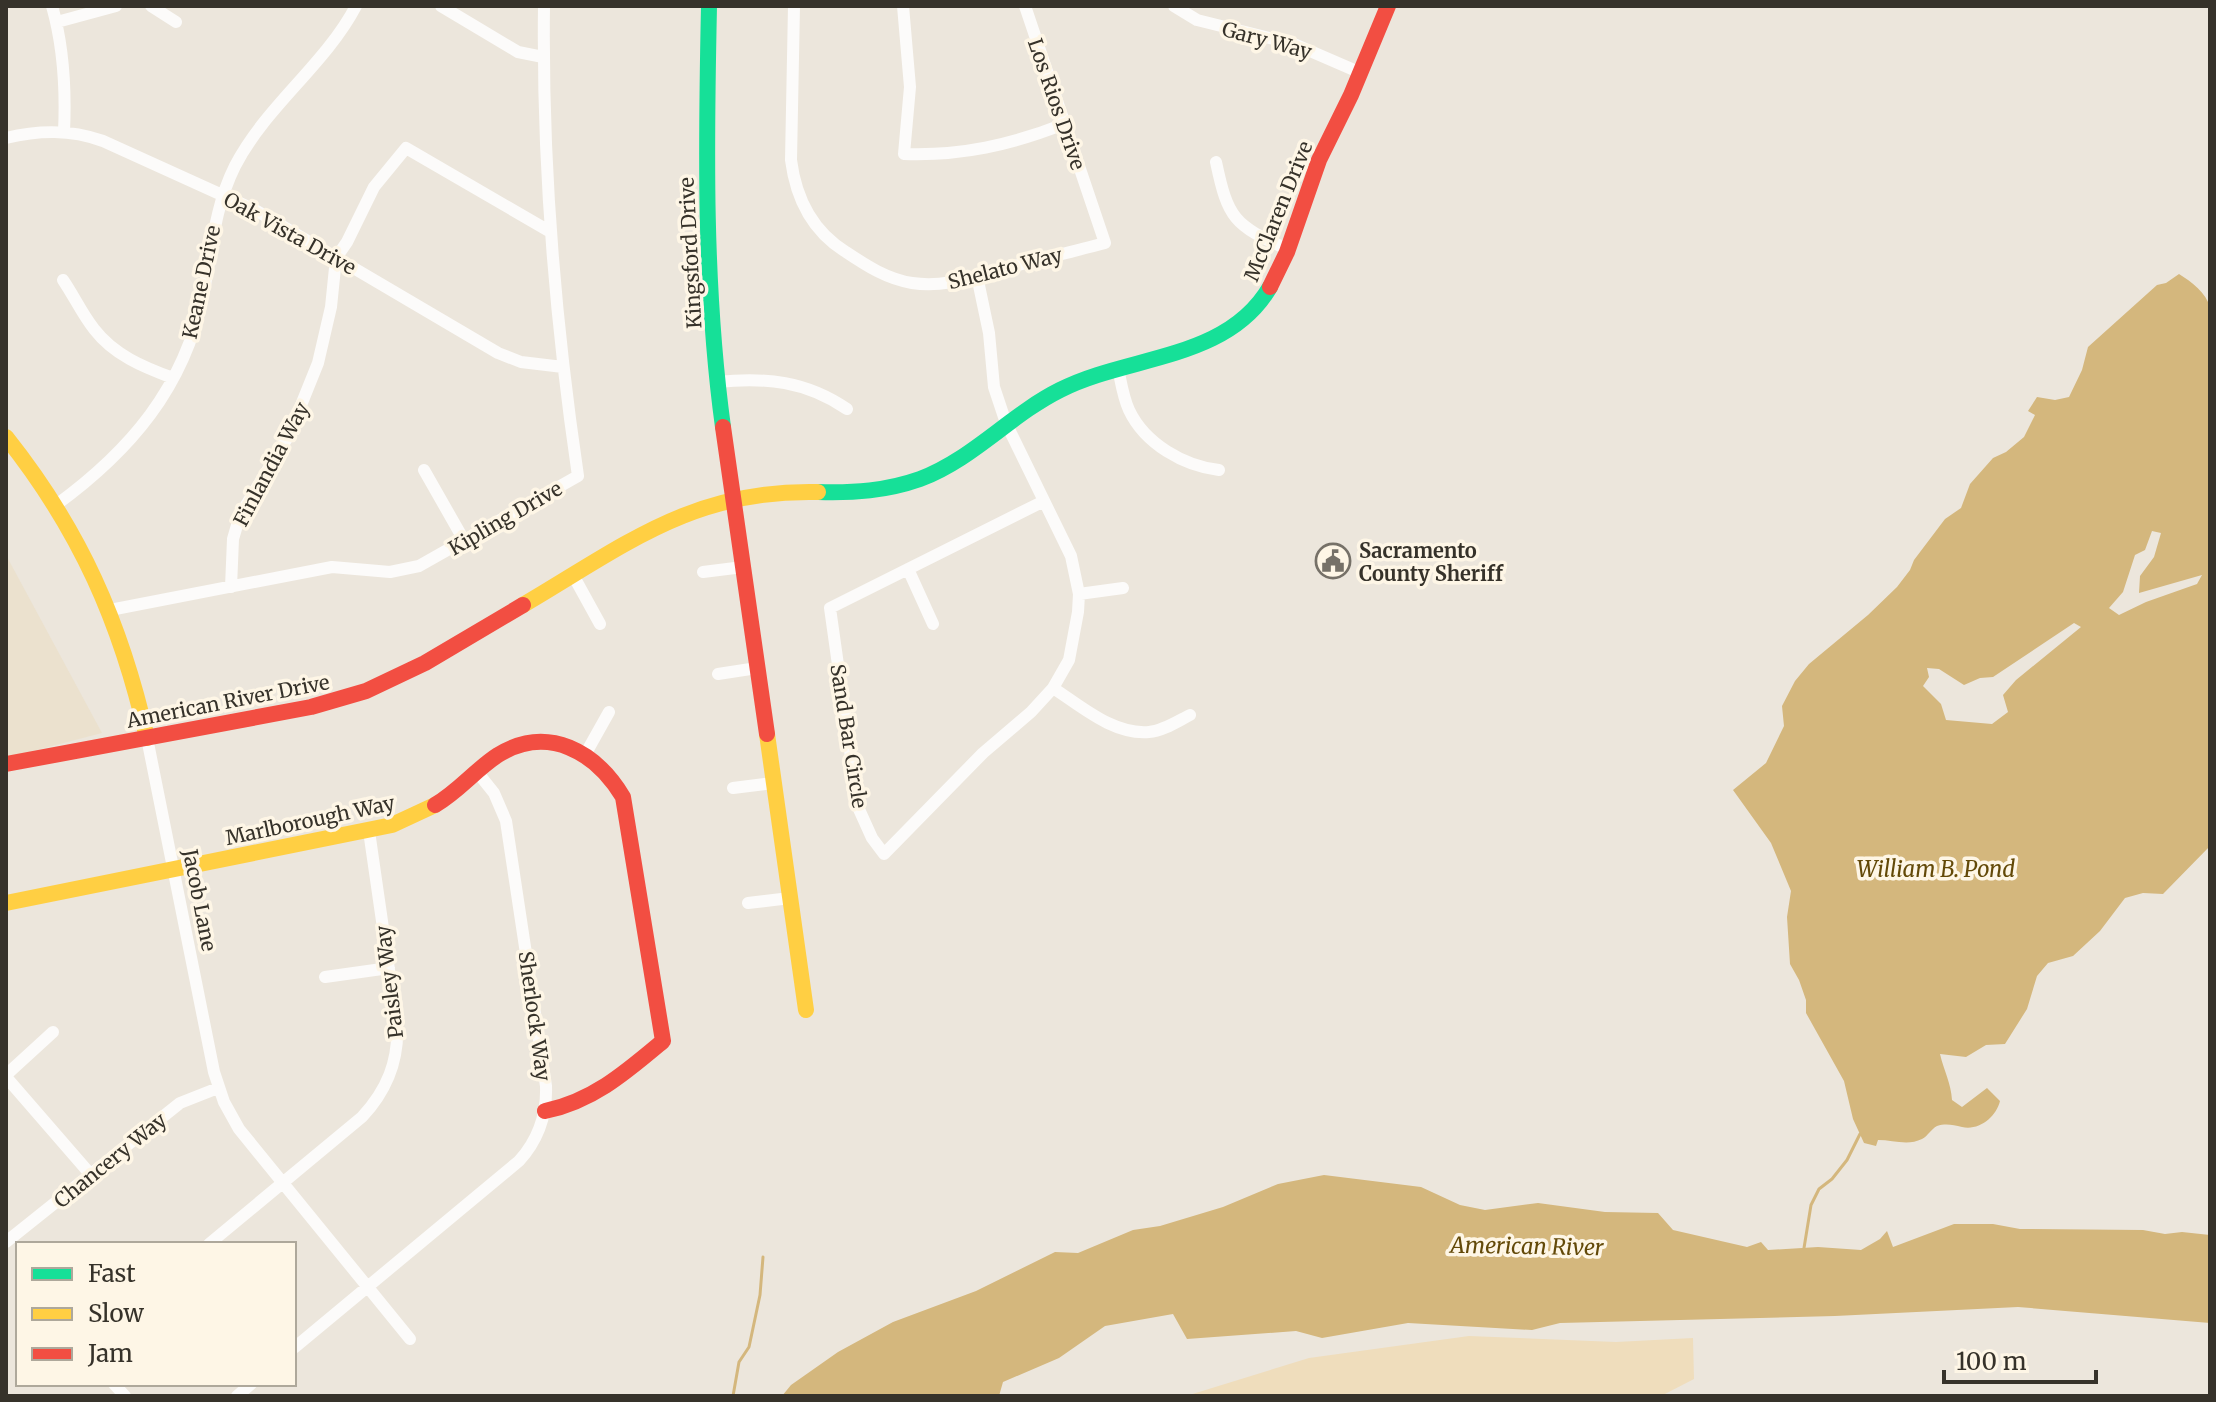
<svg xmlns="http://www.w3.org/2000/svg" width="2216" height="1402" viewBox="0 0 2216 1402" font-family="Merriweather,serif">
<rect width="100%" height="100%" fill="#ece6dc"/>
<path fill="#ebe1ce" d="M 6,555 L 102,733 L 6,758 Z"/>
<path fill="#efddbc" d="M 1469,1336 L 1616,1342 L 1693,1338 L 1694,1379 L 1661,1396 L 1186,1396 L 1309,1358 Z"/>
<path fill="#d4b77d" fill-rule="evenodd" d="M 2179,274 C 2192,282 2206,293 2210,307 L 2210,846 L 2163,894 L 2143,893 L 2125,898 L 2100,931 L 2073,956 L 2048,963 L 2037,976 L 2027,1009 L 2005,1044 L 1986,1045 L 1966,1057 L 1940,1054 C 1944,1071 1951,1083 1952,1100 L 1962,1107 L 1987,1088 L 2000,1101 C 1996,1117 1979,1131 1962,1127 C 1953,1125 1946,1123 1937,1126 C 1931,1129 1928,1136 1922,1139 C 1908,1146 1893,1140 1878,1140 L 1876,1146 L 1864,1143 L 1853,1119 L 1844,1081 L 1806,1013 L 1806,1000 L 1799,980 L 1790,964 L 1787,917 L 1791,891 L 1771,843 L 1733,790 L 1766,763 L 1784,726 L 1782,706 L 1795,681 L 1809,664 L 1868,615 L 1897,587 L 1910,570 L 1914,560 L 1945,519 L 1961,508 L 1970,484 L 1993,458 L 2006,452 L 2024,437 L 2035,415 L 2028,411 L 2037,397 L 2055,400 L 2069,397 L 2082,370 L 2088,347 L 2157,285 L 2166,283 ZM 2152,531 L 2161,533 L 2154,557 L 2140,576 L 2139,593 L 2202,575 L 2197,584 L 2146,602 L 2119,615 L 2109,608 L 2123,592 L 2135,555 L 2145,550 ZM 2074,623 L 2081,627 L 2016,680 L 2003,695 L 2008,712 L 1992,724 L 1946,720 L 1941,704 L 1923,686 L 1929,677 L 1927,668 L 1939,669 L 1964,685 L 1980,678 L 1993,677 Z
M 1324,1175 L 1421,1187 L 1460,1205 L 1485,1210 L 1538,1203 L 1605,1212 L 1658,1213 L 1673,1230 L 1747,1247 L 1761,1242 L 1768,1250 L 1818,1247 L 1861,1250 L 1880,1239 L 1887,1231 L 1893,1247 L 1954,1224 L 1993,1224 L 2020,1229 L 2143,1230 L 2165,1234 L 2182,1232 L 2210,1235 L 2210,1323 L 2018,1307 L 1835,1316 L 1560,1323 L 1532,1330 L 1408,1323 L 1322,1338 L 1296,1331 L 1187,1339 L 1173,1314 L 1105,1326 L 1059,1358 L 1003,1382 L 999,1396 L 782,1396 L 791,1385 L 838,1352 L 893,1322 L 976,1291 L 1055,1252 L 1078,1253 L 1133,1230 L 1160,1226 L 1223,1207 L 1278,1184 Z"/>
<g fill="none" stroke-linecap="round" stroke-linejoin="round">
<path stroke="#d4b77d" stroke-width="3" d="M 1804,1248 L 1811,1205 L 1819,1189 L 1832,1179 L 1847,1160 L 1860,1134
M 733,1396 L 739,1362 L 749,1347 L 760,1295 L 763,1257"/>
<path stroke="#fcfbfa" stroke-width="12" d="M 52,6 C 64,48 66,89 64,132
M 151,6 L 176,22
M 441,6 L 518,52 L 543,57
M 794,6 L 791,160 C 796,199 812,231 846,252 C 867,266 887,279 912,283 C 944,288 973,277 1003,269 C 1037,260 1071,252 1105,243 L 1025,6
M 903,6 L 910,87 L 904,154 C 961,156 1011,145 1064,124
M 1174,6 L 1197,20 L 1294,44 L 1361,73
M 57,22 L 116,6
M 6,138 C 39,130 70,129 103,141 L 255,210 L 498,353 L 521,362 L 563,367
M 1216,162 C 1228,219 1234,225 1287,249
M 977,276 L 989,333 L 994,387 L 1006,423 L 1071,556 L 1079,594 L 1078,612 L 1069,660 L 1053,688 L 1031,712 L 983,753 L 884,854 L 872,838 L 858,807 L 830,608 L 1044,501
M 63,280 C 74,296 82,314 94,329 C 114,355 143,367 173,378
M 1118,368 C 1121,382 1123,397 1129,410 C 1145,444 1184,466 1219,470
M 717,382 C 766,377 806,381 847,409
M 424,470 L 465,542
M 56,505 C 130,451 184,388 203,296 C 212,251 214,208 235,166 C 266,106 325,65 356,6
M 908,569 L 933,624
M 703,572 L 743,567
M 573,575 L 600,624
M 231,587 L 233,539 L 240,515 L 289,435 L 318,363 L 331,307 L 336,258 L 347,242 L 374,187 L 406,148 L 549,231
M 1079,594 L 1123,588
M 110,610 L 332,567 L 390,572 L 419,566 L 578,476 C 555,320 542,165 544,6
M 718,674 L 757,668
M 1053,688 C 1081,706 1113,735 1149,732 C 1163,731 1178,721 1190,715
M 147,738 L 214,1072 L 224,1102 L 239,1129 L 410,1339
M 586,753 L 609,712
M 733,788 L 773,783
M 748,903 L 790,898
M 325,977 L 389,968
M 6,1075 L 53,1032
M 6,1077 L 91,1175
M 6,1242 L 180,1103 L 218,1088
M 209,1244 L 362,1117 C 387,1090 399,1061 397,1025 L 369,831
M 294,1348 L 519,1161 C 538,1140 547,1114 546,1086 L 506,821 L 494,793 L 478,773
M 114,1384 L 125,1396
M 237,1396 L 251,1384"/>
<path stroke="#16e098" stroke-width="16" d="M 709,6 C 706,147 704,288 723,427
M 818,492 C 854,493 886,491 920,479 C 973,459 1010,415 1060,390 C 1128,355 1227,361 1270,287"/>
<path stroke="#ffcf43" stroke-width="16" d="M 6,437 C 80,530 121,623 147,738
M 523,605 C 625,545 693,489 818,492
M 767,734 L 806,1010
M 6,903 L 392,825 L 435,805"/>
<path stroke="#f24e42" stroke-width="16" d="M 1270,287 L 1287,252 L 1319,160 L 1351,95 L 1388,6
M 723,427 L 767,734
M 6,764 L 311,707 L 366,691 L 425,663 L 523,605
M 435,805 C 459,791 475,770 498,755 C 548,724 596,752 623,797 L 663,1041 C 626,1072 593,1101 545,1111"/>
</g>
<defs>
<g id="civic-ring" transform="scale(1.8)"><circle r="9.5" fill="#fef6e6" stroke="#767168" stroke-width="1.5"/><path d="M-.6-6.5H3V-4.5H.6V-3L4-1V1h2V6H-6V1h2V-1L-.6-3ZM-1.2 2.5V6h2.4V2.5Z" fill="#767168"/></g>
</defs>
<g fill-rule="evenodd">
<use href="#civic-ring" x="1333" y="561"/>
</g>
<g text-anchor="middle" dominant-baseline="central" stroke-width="7" stroke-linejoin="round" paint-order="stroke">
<g font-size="20" fill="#36322a" stroke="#fef6e6">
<text transform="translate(1267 40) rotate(15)">Gary Way</text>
<text transform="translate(1057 104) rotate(71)">Los Rios Drive</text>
<text transform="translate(1278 211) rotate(-68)">McClaren Drive</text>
<text transform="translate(290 233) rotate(29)">Oak Vista Drive</text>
<text transform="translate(690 253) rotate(-93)">Kingsford Drive</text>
<text transform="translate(1005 268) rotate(-14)">Shelato Way</text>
<text transform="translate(201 282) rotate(-78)">Keane Drive</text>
<text transform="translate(271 464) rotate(-62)">Finlandia Way</text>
<text transform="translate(505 518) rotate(-30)">Kipling Drive</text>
<text transform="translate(228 701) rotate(-11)">American River Drive</text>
<text transform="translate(849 736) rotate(81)">Sand Bar Circle</text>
<text transform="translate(310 820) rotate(-12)">Marlborough Way</text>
<text transform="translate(200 900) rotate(79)">Jacob Lane</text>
<text transform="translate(389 982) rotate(-97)">Paisley Way</text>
<text transform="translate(535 1016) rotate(82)">Sherlock Way</text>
<text transform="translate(110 1160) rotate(-39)">Chancery Way</text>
</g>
<g font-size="20" font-weight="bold" fill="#36322a" stroke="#fef6e6" text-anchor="start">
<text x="1359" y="550">Sacramento<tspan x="1359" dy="23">County Sheriff</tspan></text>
</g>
<g font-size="22" font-style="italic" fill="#634908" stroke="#fef6e6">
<text x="1936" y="869">William B. Pond</text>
<text transform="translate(1527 1246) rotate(1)">American River</text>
</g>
</g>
<rect width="2216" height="1402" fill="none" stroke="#36322a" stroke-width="16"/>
<rect x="16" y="1242" width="280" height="144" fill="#fef6e6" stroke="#aea89b" stroke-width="2"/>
<rect x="32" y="1268" width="40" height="12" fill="#16e098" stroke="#aea89b" stroke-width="2"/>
<text x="88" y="1282" font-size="24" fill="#36322a">Fast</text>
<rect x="32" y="1308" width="40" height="12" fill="#ffcf43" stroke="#aea89b" stroke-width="2"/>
<text x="88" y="1322" font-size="24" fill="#36322a">Slow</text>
<rect x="32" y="1348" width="40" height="12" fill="#f24e42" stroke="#aea89b" stroke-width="2"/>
<text x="88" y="1362" font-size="24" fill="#36322a">Jam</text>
<path d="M1944 1370v12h152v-12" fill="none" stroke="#36322a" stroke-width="4"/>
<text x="1956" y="1370" font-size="24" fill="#36322a" stroke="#fef6e6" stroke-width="6" paint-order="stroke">100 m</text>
</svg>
